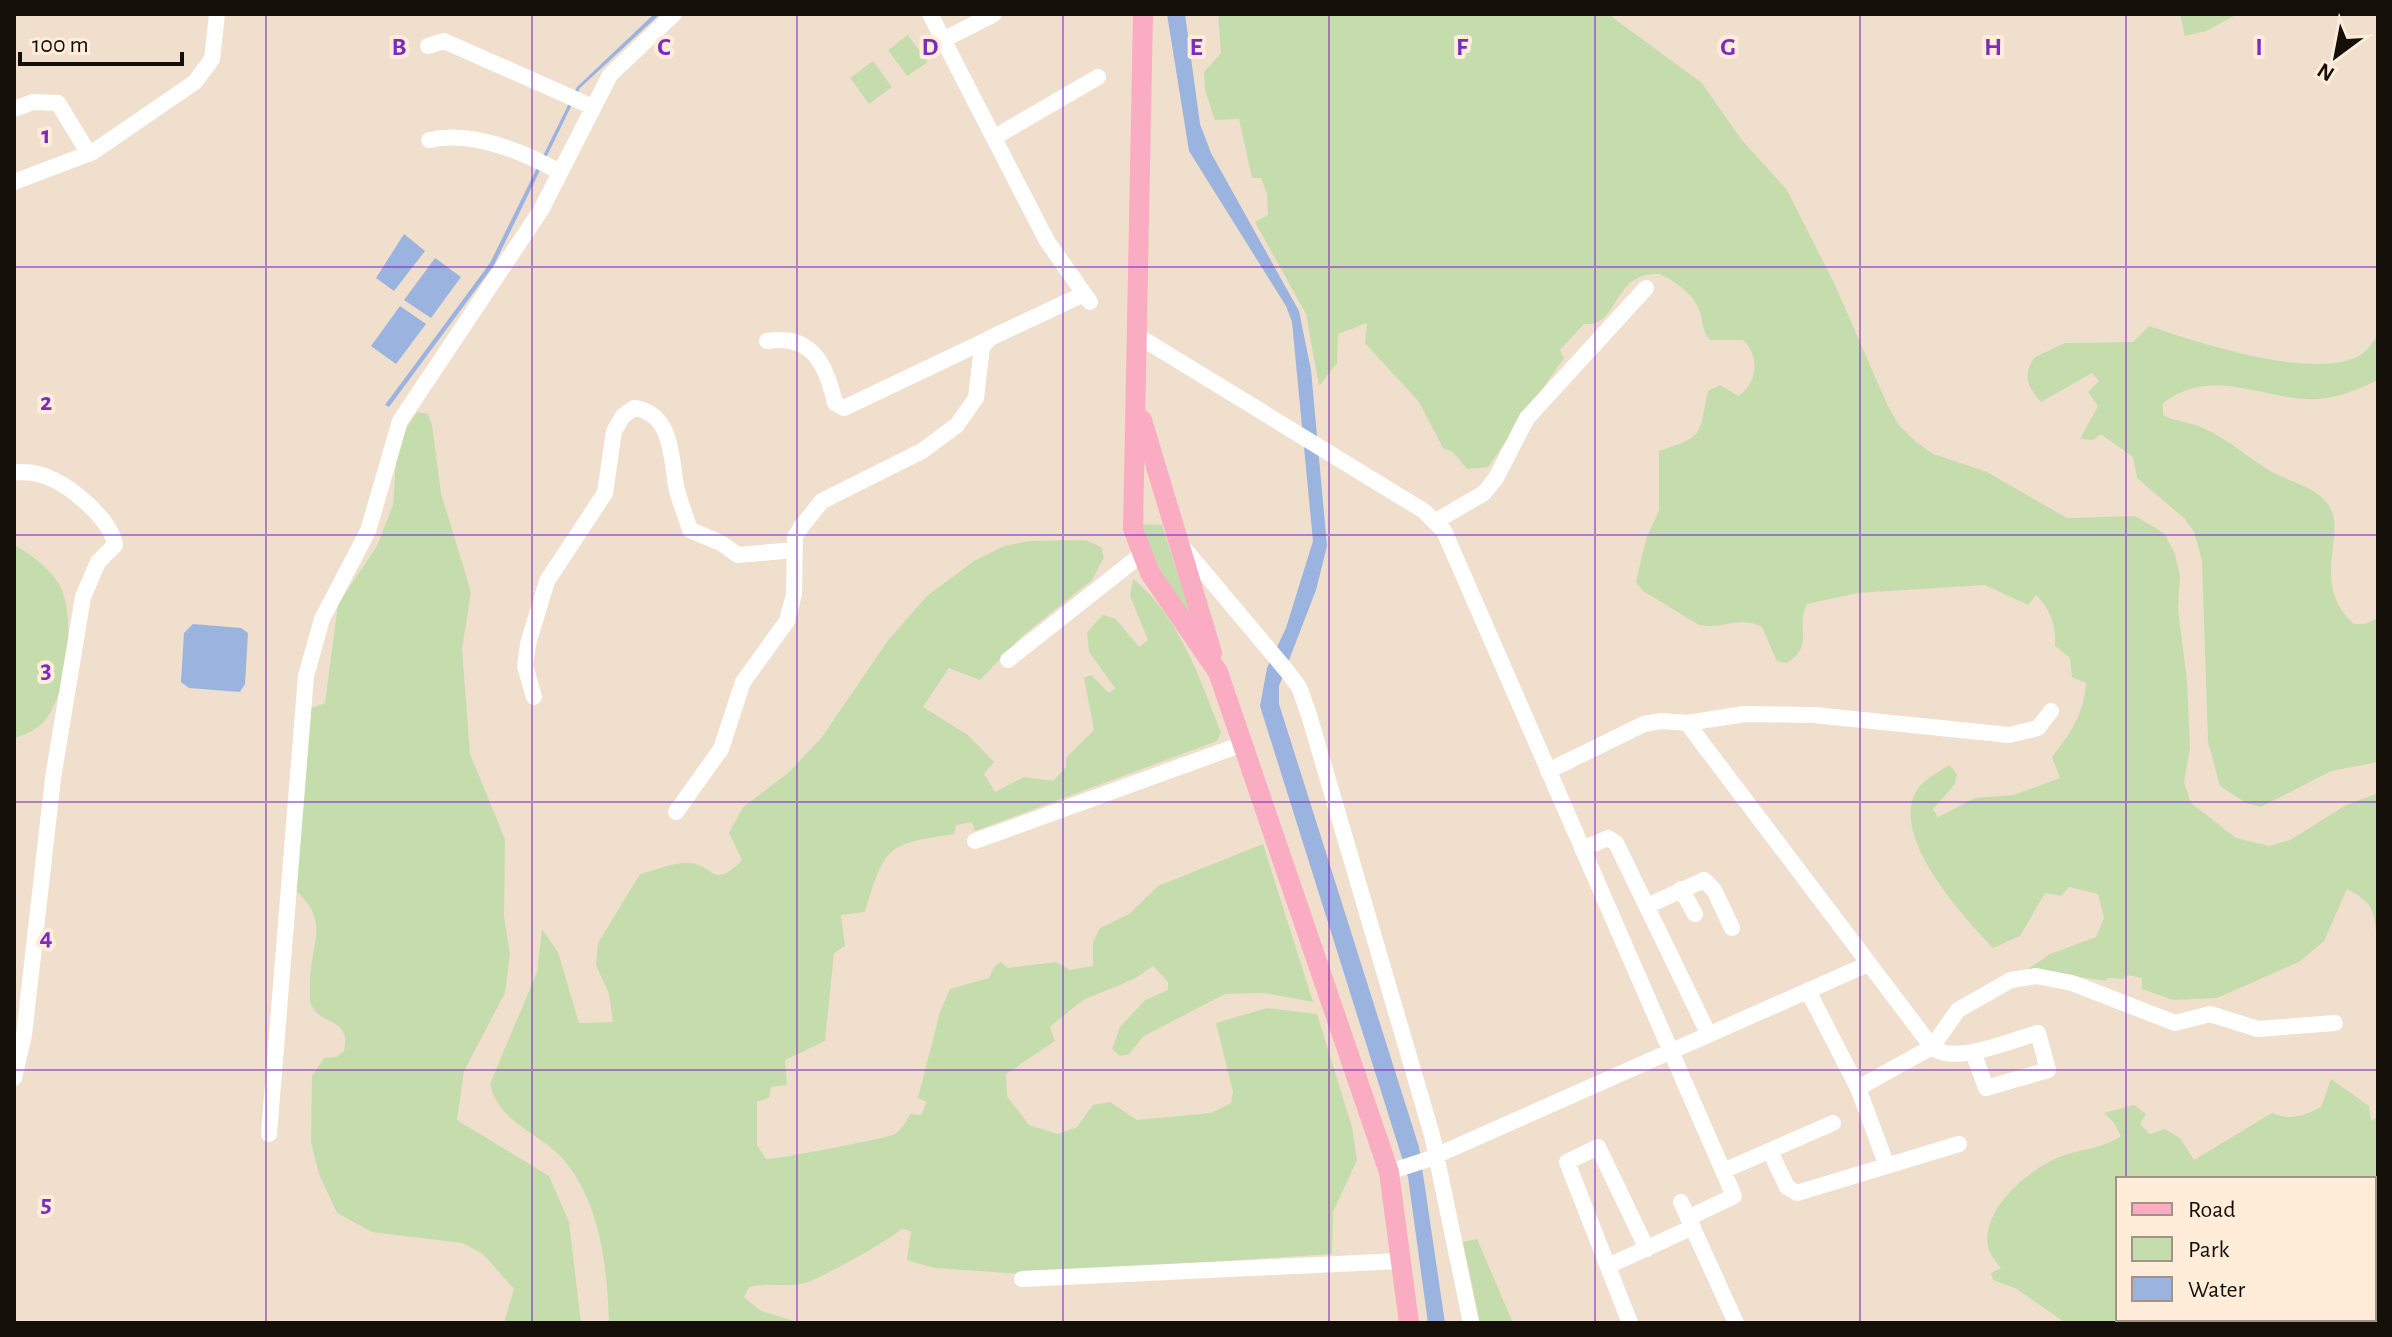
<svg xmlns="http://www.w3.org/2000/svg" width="2392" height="1337" viewBox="0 0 2392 1337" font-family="'Alegreya Sans',sans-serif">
<rect width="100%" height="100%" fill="#f1dfcd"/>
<path fill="#c5ddad" d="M 1218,14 L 1608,14 L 1702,83 L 1741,139 L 1787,190 L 1835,285 L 1887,404 L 1898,424 L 1915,441 L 1933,454 L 1987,472 L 2067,518 L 2135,516 L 2164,533 L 2175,554 L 2180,576 L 2178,609 L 2187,681 L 2190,748 L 2184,782 L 2191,803 L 2236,838 L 2269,846 L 2290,840 L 2346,805 L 2378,793 L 2378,941 C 2372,913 2378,905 2347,889 L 2324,941 L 2299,962 L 2217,998 L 2173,1000 L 2142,989 L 2142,978 L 2126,975 L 2123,979 L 2107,978 L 2106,981 L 2028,969 L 2050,954 L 2096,937 L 2104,918 L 2098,894 L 2069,887 L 2061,896 L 2045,893 L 2020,936 L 1993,948 C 1963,916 1885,833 1919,787 C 1925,779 1940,771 1949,765 L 1957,774 L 1955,784 L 1933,809 L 1938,817 L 1975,798 L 2014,795 L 2060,778 L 2052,757 C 2070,734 2084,714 2086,683 L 2072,677 L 2070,658 L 2055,646 C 2056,625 2051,610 2036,595 L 2028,605 L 1985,585 L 1858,593 L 1807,604 C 1795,630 1815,645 1787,663 L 1777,661 L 1762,627 C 1739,615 1722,630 1699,625 L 1643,591 L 1636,582 L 1646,539 L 1659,510 L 1659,451 C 1706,436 1698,435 1708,391 L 1720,385 L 1738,396 C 1758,383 1760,356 1743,340 L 1710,340 C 1701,330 1704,321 1699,310 C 1694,294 1674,281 1660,274 C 1611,271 1621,327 1584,324 L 1560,350 L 1564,358 L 1488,467 L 1467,469 L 1453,452 L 1443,448 L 1419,402 L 1365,343 L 1367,323 L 1338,334 L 1337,363 L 1319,386 L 1306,314 L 1255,222 L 1268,215 L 1267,194 L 1261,178 L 1252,178 L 1239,119 L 1215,120 L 1205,90 L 1204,72 L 1221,53 Z
M 2180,14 L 2238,14 L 2206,31 L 2185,36 Z
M 908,35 L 928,62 L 907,76 L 888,50 Z
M 873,61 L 892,87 L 869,104 L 850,78 Z
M 2149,326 C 2197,342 2318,383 2362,354 C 2368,350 2373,341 2378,335 L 2378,380 C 2362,388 2337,398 2319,399 C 2268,403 2215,364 2163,403 L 2163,415 C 2176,422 2190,422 2203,428 C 2229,439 2247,457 2270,471 C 2288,481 2316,487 2328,504 C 2349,533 2308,582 2354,624 L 2365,624 L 2378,618 L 2378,762 L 2331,771 L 2261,807 L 2246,803 L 2220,786 L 2208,742 L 2202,561 L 2194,532 L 2185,519 L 2137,478 L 2133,457 L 2101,434 L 2093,440 L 2080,439 L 2098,406 L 2088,392 L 2099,381 L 2092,373 L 2041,402 C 2027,387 2022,374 2035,357 L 2065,343 L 2133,342 Z
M 417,412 L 428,414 L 432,425 L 441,493 L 471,592 L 462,649 L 470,754 L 505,839 L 504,917 L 510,954 L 505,993 L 464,1071 L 457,1120 L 549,1176 L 569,1222 L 581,1323 L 504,1323 L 514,1289 L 483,1254 L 462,1243 L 372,1232 L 337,1213 L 319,1174 L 311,1142 L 312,1076 L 324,1058 L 336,1057 L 344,1051 C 352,1017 319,1026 311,1004 C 309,999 310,991 310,985 C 310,939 333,923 292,887 L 309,709 L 325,703 L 338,604 L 377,546 L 393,505 L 396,461 L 405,430 Z
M 1138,524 L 1162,525 L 1192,618 L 1156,569 Z
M 1086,540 L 1101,547 L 1104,557 L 1092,580 L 1021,637 L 980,680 L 949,668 L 923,707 L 968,735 L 994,762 L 984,774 L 995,792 L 1024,777 L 1053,781 L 1066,767 L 1066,758 L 1094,730 L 1084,678 L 1091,675 L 1109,693 L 1115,688 L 1089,652 L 1087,632 L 1103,615 L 1116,619 L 1139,647 L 1148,640 L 1130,596 L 1133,579 C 1179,615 1200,680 1221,732 L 1217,741 L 975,831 L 972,822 L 956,825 L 954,834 C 886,844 885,846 865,912 L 841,915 L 845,946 L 834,953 L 825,1041 L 785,1060 L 787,1085 L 771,1087 L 769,1098 L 757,1102 L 757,1145 L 766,1159 C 773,1160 889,1138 895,1134 C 903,1129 906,1121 910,1114 L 921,1115 L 927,1102 L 918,1098 L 940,1012 L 950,989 L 989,978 L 994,967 L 1001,962 L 1008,968 L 1056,962 L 1070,970 L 1093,966 L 1093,942 L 1100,928 L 1129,914 L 1158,886 L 1263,844 L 1313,1002 L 1264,993 L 1225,994 L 1144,1036 L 1129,1054 L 1120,1056 L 1112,1049 L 1120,1027 L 1145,1000 L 1168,990 L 1168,982 L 1153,966 L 1134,979 L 1083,1000 L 1050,1027 L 1055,1041 L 1006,1074 L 1007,1096 L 1029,1125 L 1058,1134 L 1077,1127 L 1093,1105 L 1110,1102 L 1137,1120 L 1211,1113 L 1231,1103 L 1233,1092 L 1216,1023 L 1267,1008 L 1317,1014 L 1352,1127 L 1357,1160 L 1333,1212 L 1332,1254 L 1023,1274 L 934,1268 L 907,1260 L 911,1231 L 901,1229 C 897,1236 818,1280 805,1283 C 787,1288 768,1282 749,1287 L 744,1297 L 761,1311 L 801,1323 L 609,1323 C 607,1269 602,1211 568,1165 C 544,1133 500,1126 490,1084 L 537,972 L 542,929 L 558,952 L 579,1023 L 613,1022 L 609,994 L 596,965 L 598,943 L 640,874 C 653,871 671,863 685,863 C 715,861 710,893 742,860 L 729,833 L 743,807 L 788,773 L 822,737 L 889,639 L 927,596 L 974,561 L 1004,546 L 1029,541 Z
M 14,545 C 31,554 51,569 60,586 C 76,618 68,691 46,719 C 39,729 25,735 14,738 Z
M 2331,1079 L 2369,1106 L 2371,1121 L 2378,1117 L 2378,1276 L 2374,1274 L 2374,1179 L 2118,1179 L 2118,1319 L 2320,1319 L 2318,1323 L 2066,1323 L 2015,1288 L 1993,1280 L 1991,1273 L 2001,1268 C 1996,1262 1990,1255 1988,1247 C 1981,1208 2030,1168 2062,1156 C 2082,1149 2104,1148 2121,1136 L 2114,1123 L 2104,1113 L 2134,1105 L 2146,1114 L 2140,1124 L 2150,1134 L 2165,1129 L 2180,1138 L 2194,1160 L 2272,1113 C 2292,1121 2303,1116 2321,1107 Z
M 1477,1239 L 1513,1323 L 1480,1323 L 1463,1242 Z"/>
<path fill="#9bb3df" d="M 654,14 L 660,14 L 580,88 L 494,265 L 389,407 L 385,405 L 490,263 L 577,87 Z
M 1167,14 L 1185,14 L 1200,124 L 1211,153 L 1299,311 L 1311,370 L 1327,546 L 1316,590 L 1279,686 L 1279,704 L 1419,1147 L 1445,1323 L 1428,1323 L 1408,1177 L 1260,706 L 1267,668 L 1286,628 L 1313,541 L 1292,322 L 1286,306 L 1189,151 Z
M 404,234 L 425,251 L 394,291 L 376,278 Z
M 435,258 L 461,277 L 431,318 L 404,300 Z
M 400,306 L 426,324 L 396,364 L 371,346 Z
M 193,624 L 241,628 L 248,633 L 245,684 L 240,692 L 189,688 L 181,682 L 184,633 Z"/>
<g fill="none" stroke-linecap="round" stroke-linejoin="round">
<path stroke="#fff" stroke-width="16" d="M 930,14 L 1047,241 L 1090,302
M 945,39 L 994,14
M 428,46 L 444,41 L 593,107
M 14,109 L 33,102 L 58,103 L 89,154
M 995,137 L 1098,77
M 429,140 C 472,130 522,151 560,172
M 14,182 L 93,152 L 195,82 L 212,59 L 217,14
M 541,210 L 610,75 L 674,14
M 1138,336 L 1424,511 L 1444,531 L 1734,1196 L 1688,1218
M 767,341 C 812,334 826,364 835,403 L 844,408 L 989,339
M 14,472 C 25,472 35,472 45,476 C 70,485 111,519 115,545 L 98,562 L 83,597 L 53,778 L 24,1035 L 14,1078
M 1436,521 L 1484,493 L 1496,478 L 1527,418 L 1646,288
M 1182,546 L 1287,671 L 1299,687 L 1309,715 L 1432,1135 L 1471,1323
M 1008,660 L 1142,554
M 534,697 L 525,666 L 528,644 L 547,581 L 605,493 L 614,431 L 623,416 L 634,408 C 672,413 671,456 676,486 C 679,501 686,516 690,530 L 721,543 L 738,555 L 794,550
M 1687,723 L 1932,1047 C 1953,1066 2012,1040 2038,1033 L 2048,1070 L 1986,1088 L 1973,1052
M 1548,771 L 1644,724 L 1662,721 L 1687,723 L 1745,714 L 1814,715 L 2009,735 L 2038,728 L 2051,711
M 676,812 L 721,749 L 743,682 L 787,621 L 794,594 L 795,537 L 801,527 L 822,501 L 922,451 L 957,425 L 976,398 L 982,347 L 990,338 L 1084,294
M 975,841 L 1240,745
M 1582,849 L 1608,838 L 1616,843 L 1709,1035
M 1681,889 L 1695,914
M 1647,906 L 1704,880 L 1714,890 L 1732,928
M 1808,991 L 1858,1088 L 1887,1166
M 1858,1088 L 1932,1047 L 1958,1010 L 2011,980 L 2036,976 L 2072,983 L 2175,1023 L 2210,1014 L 2258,1029 L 2335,1023
M 269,1134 L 306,676 L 322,619 L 368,531 L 400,421 L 539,213
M 1770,1151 L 1787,1187 L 1797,1193 L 1959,1144
M 1723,1171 L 1833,1123
M 1389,1172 L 1426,1160 L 1868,964
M 1681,1202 L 1736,1323
M 1608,1266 L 1693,1227
M 1022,1279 L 1400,1261
M 1630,1323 L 1567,1162 L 1598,1147 L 1647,1249"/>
<path stroke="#faacc2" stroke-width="20" d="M 1143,14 L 1133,529 L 1150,573 L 1218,672 L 1389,1172 L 1409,1323
M 1142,420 L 1212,653"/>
</g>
<path fill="none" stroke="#7b2cbf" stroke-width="2" stroke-opacity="0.55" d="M 266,14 L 266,1323M 532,14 L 532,1323M 797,14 L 797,1323M 1063,14 L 1063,1323M 1329,14 L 1329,1323M 1595,14 L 1595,1323M 1860,14 L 1860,1323M 2126,14 L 2126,1179M 14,267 L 2378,267M 14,535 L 2378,535M 14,802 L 2378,802M 14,1070 L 2378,1070M 2126,1319 L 2126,1323"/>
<g font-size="26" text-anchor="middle" font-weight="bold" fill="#7b2cbf" stroke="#ffedda" stroke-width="8" stroke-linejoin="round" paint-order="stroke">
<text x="399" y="55">B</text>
<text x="664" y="55">C</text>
<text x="930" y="55">D</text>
<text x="1196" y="55">E</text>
<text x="1462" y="55">F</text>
<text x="1728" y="55">G</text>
<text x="1993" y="55">H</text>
<text x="2259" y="55">I</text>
<text x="46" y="143">1</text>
<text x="46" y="410">2</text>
<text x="46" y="678">3</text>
<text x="46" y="945">4</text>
<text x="46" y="1212">5</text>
</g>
<rect width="2392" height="1337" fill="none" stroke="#150f09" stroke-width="32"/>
<rect x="2116" y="1177" width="260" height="144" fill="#ffedda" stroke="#a19486" stroke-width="2"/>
<rect x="2132" y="1203" width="40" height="12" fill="#faacc2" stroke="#a19486" stroke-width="2"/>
<text x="2188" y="1217" font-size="24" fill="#150f09">Road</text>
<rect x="2132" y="1237" width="40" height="24" fill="#c5ddad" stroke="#a19486" stroke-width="2"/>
<text x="2188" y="1257" font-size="24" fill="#150f09">Park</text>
<rect x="2132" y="1277" width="40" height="24" fill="#9bb3df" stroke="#a19486" stroke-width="2"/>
<text x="2188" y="1297" font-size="24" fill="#150f09">Water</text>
<g transform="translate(2336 56) rotate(212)" stroke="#ffedda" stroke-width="6" paint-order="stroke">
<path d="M0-6L14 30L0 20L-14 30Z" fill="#150f09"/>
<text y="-12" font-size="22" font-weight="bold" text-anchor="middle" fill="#150f09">N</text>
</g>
<path d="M20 52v12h162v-12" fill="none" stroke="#150f09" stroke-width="4"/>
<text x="32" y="52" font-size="24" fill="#150f09" stroke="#ffedda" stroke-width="6" paint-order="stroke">100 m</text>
</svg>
